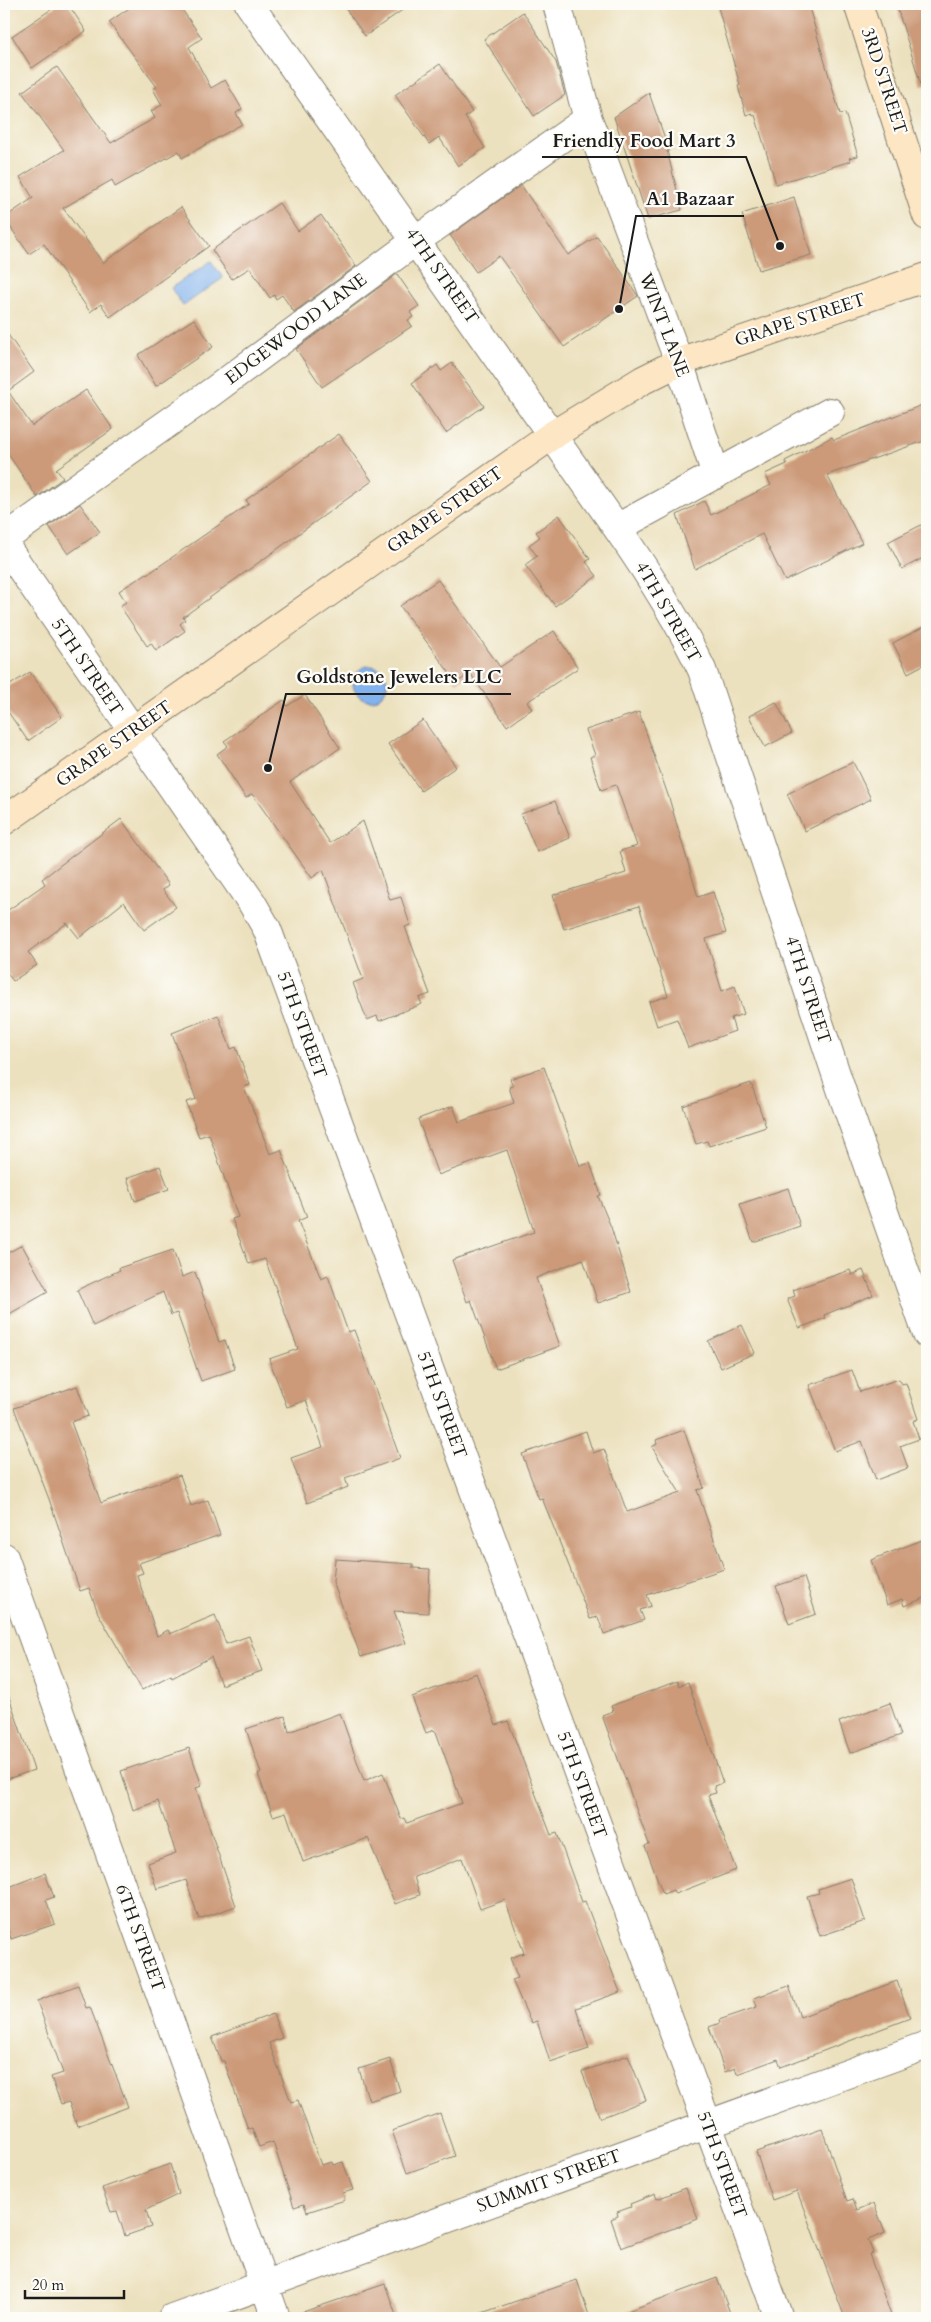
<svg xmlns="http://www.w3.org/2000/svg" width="931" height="2322" viewBox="0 0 931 2322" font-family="Cardo,serif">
<rect width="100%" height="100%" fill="#fdfcf7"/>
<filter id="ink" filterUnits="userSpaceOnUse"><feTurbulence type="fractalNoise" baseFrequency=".02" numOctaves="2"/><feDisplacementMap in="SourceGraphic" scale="10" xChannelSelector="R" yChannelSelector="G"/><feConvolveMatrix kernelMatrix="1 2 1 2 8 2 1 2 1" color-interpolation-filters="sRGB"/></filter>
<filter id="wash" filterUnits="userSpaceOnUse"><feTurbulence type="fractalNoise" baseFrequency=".0096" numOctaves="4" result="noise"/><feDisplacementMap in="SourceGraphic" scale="20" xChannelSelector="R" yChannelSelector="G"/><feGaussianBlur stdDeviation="1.12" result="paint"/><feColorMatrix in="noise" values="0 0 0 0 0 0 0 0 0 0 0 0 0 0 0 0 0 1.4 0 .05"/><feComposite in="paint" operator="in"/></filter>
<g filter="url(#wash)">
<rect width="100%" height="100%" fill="#ece1be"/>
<path fill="#83b3ee" stroke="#506885" d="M 211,261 L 223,278 L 183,306 L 171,288 Z
M353 683a17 17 0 1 1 34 0a17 17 0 1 1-34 0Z"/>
<g id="blocks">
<path fill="#cc9a79" d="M 59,4 L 68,4 L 86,31 L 32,68 L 12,36 Z
M 135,4 L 178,4 L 202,38 L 189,47 L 211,88 L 225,80 L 242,109 L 236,113 L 242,124 L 182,158 L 179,151 L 115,187 L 112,180 L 63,208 L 103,263 L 181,207 L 209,246 L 110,317 L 101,304 L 90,312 L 44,244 L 29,254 L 4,218 L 33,198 L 20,177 L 64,150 L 22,92 L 57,67 L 111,143 L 155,118 L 151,111 L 162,105 L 153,89 L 157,87 L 109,22 Z
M 342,4 L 411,4 L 365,36 Z
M 717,4 L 808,4 L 840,114 L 845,113 L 858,156 L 849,158 L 851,161 L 776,184 L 755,115 L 753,116 L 752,113 L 746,115 L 738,86 L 740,85 Z
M 896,4 L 927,4 L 927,84 L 921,85 Z
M 523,12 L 556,62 L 565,95 L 534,116 L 484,39 Z
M 440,64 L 472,112 L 465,117 L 485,148 L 458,166 L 439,137 L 429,144 L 395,95 Z
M 649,93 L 669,150 L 667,151 L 682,210 L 648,219 L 614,117 Z
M 521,185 L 568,255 L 597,236 L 638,296 L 564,347 L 499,256 L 476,272 L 450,235 Z
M 794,197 L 811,255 L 759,270 L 742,214 Z
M 279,203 L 298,231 L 321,215 L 356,266 L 294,312 L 282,295 L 276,299 L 274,295 L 270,298 L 250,268 L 232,279 L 212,250 Z
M 397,274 L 419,306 L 410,312 L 413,317 L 408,320 L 412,326 L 322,387 L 296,349 Z
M 194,319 L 213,347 L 156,386 L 138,355 Z
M 4,329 L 34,372 L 8,391 L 32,426 L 86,390 L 113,429 L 56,469 L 63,478 L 37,497 L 4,448 Z
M 452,363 L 484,406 L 446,433 L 412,383 L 437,365 L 441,371 Z
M 927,403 L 927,440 L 827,475 L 862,543 L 785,581 L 762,534 L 695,569 L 677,515 L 704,501 L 711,515 L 771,485 L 765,474 L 787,464 L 785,461 L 832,437 L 834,440 Z
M 339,434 L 372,481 L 183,617 L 185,620 L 180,624 L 185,631 L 156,651 L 151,643 L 147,646 L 120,606 L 126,602 L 119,591 L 147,573 L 148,574 L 249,504 L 246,500 Z
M 80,504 L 100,532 L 68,554 L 49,526 Z
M 559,515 L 590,559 L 586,562 L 597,576 L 555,606 L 525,565 L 537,556 L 529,545 L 540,537 L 536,532 Z
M 927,522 L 927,556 L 902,569 L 888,542 Z
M 438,580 L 500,667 L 554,631 L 578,668 L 527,702 L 532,709 L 507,726 L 470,673 L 457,683 L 400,606 Z
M 927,625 L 927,663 L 908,673 L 893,643 Z
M 30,672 L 62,717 L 28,741 L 4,706 L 4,689 Z
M 305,695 L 340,748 L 290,782 L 330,843 L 363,821 L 390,900 L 401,897 L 410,925 L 405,927 L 430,994 L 419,998 L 422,1004 L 379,1021 L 377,1016 L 367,1020 L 353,983 L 363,979 L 323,870 L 312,878 L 252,794 L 246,798 L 217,754 L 228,746 L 224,741 L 284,700 L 287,706 Z
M 776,702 L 792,733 L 765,747 L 749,716 Z
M 639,712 L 669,798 L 698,897 L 713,892 L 726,933 L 706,939 L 722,991 L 735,986 L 744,1014 L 731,1018 L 735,1031 L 688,1048 L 677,1019 L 657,1026 L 649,1002 L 668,996 L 639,906 L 564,929 L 553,895 L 626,873 L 620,851 L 637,846 L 616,785 L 601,790 L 590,757 L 595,755 L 586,730 Z
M 423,720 L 456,767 L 421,791 L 388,744 Z
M 853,762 L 871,799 L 805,831 L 787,794 Z
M 555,801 L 570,838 L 537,852 L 521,814 Z
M 121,819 L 169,885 L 163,890 L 176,907 L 144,930 L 124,902 L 79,938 L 67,923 L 28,952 L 37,965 L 13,981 L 4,969 L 4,913 L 45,884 L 42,879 Z
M 218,1015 L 231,1049 L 236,1047 L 250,1085 L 244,1087 L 270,1154 L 281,1150 L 307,1217 L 298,1221 L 321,1279 L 328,1276 L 348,1332 L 354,1330 L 400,1458 L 345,1478 L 348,1487 L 307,1503 L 291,1458 L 323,1447 L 306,1400 L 287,1407 L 269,1359 L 298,1349 L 265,1259 L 249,1264 L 232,1219 L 238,1217 L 209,1134 L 199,1137 L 186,1102 L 196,1099 L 172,1033 Z
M 544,1067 L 580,1166 L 590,1163 L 601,1195 L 598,1196 L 611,1227 L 631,1292 L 598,1303 L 583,1259 L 536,1278 L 560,1346 L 496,1369 L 471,1300 L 467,1302 L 452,1260 L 534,1232 L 527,1210 L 507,1150 L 438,1175 L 418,1119 L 453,1106 L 459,1122 L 514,1103 L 509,1087 L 513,1086 L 510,1079 Z
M 751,1083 L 766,1127 L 709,1146 L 707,1141 L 696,1144 L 683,1106 Z
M 160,1166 L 169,1189 L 135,1201 L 127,1178 Z
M 788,1188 L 800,1226 L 753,1242 L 740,1204 Z
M 22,1245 L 48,1292 L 4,1317 L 4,1255 Z
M 173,1250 L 182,1277 L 195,1272 L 219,1342 L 225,1340 L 235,1369 L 201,1381 L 177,1313 L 171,1315 L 163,1292 L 93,1326 L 77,1290 L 120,1270 L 119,1268 Z
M 850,1270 L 852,1275 L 863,1270 L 873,1295 L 824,1315 L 826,1318 L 799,1328 L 787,1299 L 795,1296 L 793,1290 Z
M 742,1325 L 755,1353 L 721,1368 L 708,1341 Z
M 852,1370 L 860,1392 L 899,1379 L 902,1384 L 906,1383 L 918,1419 L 913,1421 L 919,1439 L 900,1446 L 908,1468 L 876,1480 L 862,1441 L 835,1451 L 809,1385 Z
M 77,1386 L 88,1416 L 71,1422 L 101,1503 L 180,1475 L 191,1506 L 208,1500 L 220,1535 L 139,1563 L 143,1573 L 137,1575 L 157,1636 L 168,1630 L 170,1634 L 215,1615 L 226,1644 L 249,1636 L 262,1671 L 221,1685 L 211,1657 L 172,1678 L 171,1675 L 142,1690 L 98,1613 L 89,1588 L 80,1591 L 49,1499 L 14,1408 Z
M 684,1430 L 704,1488 L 697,1490 L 724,1569 L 647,1595 L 651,1606 L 640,1610 L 644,1620 L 604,1634 L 598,1617 L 590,1619 L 542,1498 L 539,1499 L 522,1454 L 586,1431 L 593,1453 L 604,1449 L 627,1512 L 680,1493 L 652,1447 L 657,1444 L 656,1440 Z
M 927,1538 L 927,1597 L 904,1606 L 902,1599 L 887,1605 L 871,1560 Z
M 335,1559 L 413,1564 L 413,1568 L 430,1569 L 428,1613 L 394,1611 L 406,1643 L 361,1657 L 333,1582 Z
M 804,1577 L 816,1614 L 789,1624 L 776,1586 Z
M 476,1673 L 496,1725 L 508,1721 L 551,1835 L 557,1833 L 582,1902 L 585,1901 L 620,1992 L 576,2008 L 589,2049 L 550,2062 L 537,2021 L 531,2023 L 512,1980 L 518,1978 L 510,1958 L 524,1953 L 505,1900 L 480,1909 L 462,1858 L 414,1877 L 420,1895 L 395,1904 L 368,1838 L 303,1862 L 286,1812 L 273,1816 L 258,1774 L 261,1773 L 246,1729 L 285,1716 L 289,1732 L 340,1713 L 364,1781 L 383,1773 L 401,1819 L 405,1818 L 407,1823 L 462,1803 L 436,1732 L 434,1730 L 426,1733 L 412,1697 Z
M 677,1681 L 679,1686 L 688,1682 L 723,1783 L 714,1786 L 716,1793 L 708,1795 L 736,1870 L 675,1894 L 673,1890 L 663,1894 L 645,1846 L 649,1844 L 602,1715 L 613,1711 L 611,1706 Z
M 4,1694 L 8,1694 L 34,1770 L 4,1780 Z
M 890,1703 L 901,1735 L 850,1753 L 839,1722 Z
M 189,1748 L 202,1786 L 196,1788 L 236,1906 L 199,1919 L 186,1880 L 157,1889 L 148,1863 L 176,1853 L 158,1801 L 133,1810 L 121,1771 Z
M 45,1873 L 54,1897 L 46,1900 L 55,1924 L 11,1939 L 4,1917 L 4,1889 Z
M 851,1878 L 865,1921 L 820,1936 L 807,1896 L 819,1893 L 818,1889 Z
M 897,1981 L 910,2018 L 781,2067 L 778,2059 L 737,2074 L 735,2068 L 725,2072 L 709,2027 L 720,2023 L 719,2020 L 757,2007 L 754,1998 L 789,1986 L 800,2017 Z
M 78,1985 L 86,2008 L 90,2007 L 128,2107 L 77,2126 L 69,2102 L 61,2104 L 51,2077 L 63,2073 L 37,2001 Z
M 273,2014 L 282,2038 L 269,2043 L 291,2102 L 298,2100 L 321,2165 L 332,2162 L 333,2165 L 343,2162 L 353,2190 L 343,2193 L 345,2200 L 307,2212 L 304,2204 L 294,2207 L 273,2142 L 259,2147 L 252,2128 L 248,2129 L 224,2061 L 221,2061 L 212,2037 Z
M 628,2055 L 646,2100 L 600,2118 L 582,2072 Z
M 390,2059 L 400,2091 L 369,2101 L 359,2069 Z
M 440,2113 L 455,2156 L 407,2173 L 392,2131 Z
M 822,2129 L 847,2201 L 853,2199 L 857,2210 L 874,2203 L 885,2233 L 868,2240 L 873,2253 L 869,2254 L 892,2318 L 845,2318 L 797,2191 L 772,2200 L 756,2152 Z
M 170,2164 L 179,2194 L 146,2210 L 151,2227 L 125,2236 L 117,2211 L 111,2212 L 102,2188 Z
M 686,2188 L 698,2219 L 621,2248 L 611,2219 L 618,2216 L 617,2212 L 631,2207 L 630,2204 L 655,2194 L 657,2199 Z
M 717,2278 L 730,2313 L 717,2318 L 618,2318 L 617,2315 Z
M 577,2280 L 590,2318 L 480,2318 L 479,2314 Z
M 385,2284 L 397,2318 L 298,2318 L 297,2314 Z"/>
</g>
</g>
<g filter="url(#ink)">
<use href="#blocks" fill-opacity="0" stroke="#847e6d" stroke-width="1"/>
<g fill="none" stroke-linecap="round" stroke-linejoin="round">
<g stroke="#847e6d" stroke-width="30">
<path id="minor" d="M 249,4 L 617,528 C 649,574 678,619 702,670 L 845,1101 L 927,1334
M 557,4 L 588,119 L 679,362 L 716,475
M 617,528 L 830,412
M 4,539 L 212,392 L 417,240 L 588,119
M 4,544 L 252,903 L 267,929 L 779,2318
M 4,1557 L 276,2318
M 172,2318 L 927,2045"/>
</g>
<g stroke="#847e6d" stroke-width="30">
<path id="secondary" d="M 858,4 L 927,216
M 4,821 L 551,436 L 643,380 L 679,362 L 927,277"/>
</g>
<use href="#minor" stroke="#fff" stroke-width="28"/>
<use href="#secondary" stroke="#fce6c4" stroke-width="28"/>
</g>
</g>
<g text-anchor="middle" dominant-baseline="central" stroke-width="4.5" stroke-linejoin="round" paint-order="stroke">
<g font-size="18" fill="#1c1c1c" stroke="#fdfcf7">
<text transform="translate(884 81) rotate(72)">3RD STREET</text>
<text transform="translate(442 276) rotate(55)">4TH STREET</text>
<text transform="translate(800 320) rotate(-18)">GRAPE STREET</text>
<text transform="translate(664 325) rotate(69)">WINT LANE</text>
<text transform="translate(296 329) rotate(-37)">EDGEWOOD LANE</text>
<text transform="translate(445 510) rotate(-35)">GRAPE STREET</text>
<text transform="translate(668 612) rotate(60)">4TH STREET</text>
<text transform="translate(87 667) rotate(56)">5TH STREET</text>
<text transform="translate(114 744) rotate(-35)">GRAPE STREET</text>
<text transform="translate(808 990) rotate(72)">4TH STREET</text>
<text transform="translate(302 1025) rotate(70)">5TH STREET</text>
<text transform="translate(442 1405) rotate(70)">5TH STREET</text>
<text transform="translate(582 1785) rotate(70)">5TH STREET</text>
<text transform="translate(140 1938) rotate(70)">6TH STREET</text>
<text transform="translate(722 2165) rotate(70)">5TH STREET</text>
<text transform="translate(549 2181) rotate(-20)">SUMMIT STREET</text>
</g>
</g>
<path fill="none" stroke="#1c1c1c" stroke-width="2" d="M780 246L746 157H542M619 309L636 216H744M268 768L286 694H511"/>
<g fill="#1c1c1c" stroke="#fdfcf7" stroke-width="2">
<circle cx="780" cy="246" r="5"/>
<circle cx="619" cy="309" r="5"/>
<circle cx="268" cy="768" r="5"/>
</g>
<g font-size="19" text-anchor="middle" font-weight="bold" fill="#1c1c1c" stroke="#fdfcf7" stroke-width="4.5" stroke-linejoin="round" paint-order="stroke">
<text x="644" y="147">Friendly Food Mart 3</text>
<text x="690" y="205">A1 Bazaar</text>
<text x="399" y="683">Goldstone Jewelers LLC</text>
</g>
<rect width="931" height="2322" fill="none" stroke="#fdfcf7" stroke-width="20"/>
<path d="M25 2290v8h99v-8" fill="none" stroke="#1c1c1c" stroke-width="2.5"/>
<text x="32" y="2290" font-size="15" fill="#1c1c1c" stroke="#fdfcf7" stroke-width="4" paint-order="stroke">20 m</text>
</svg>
